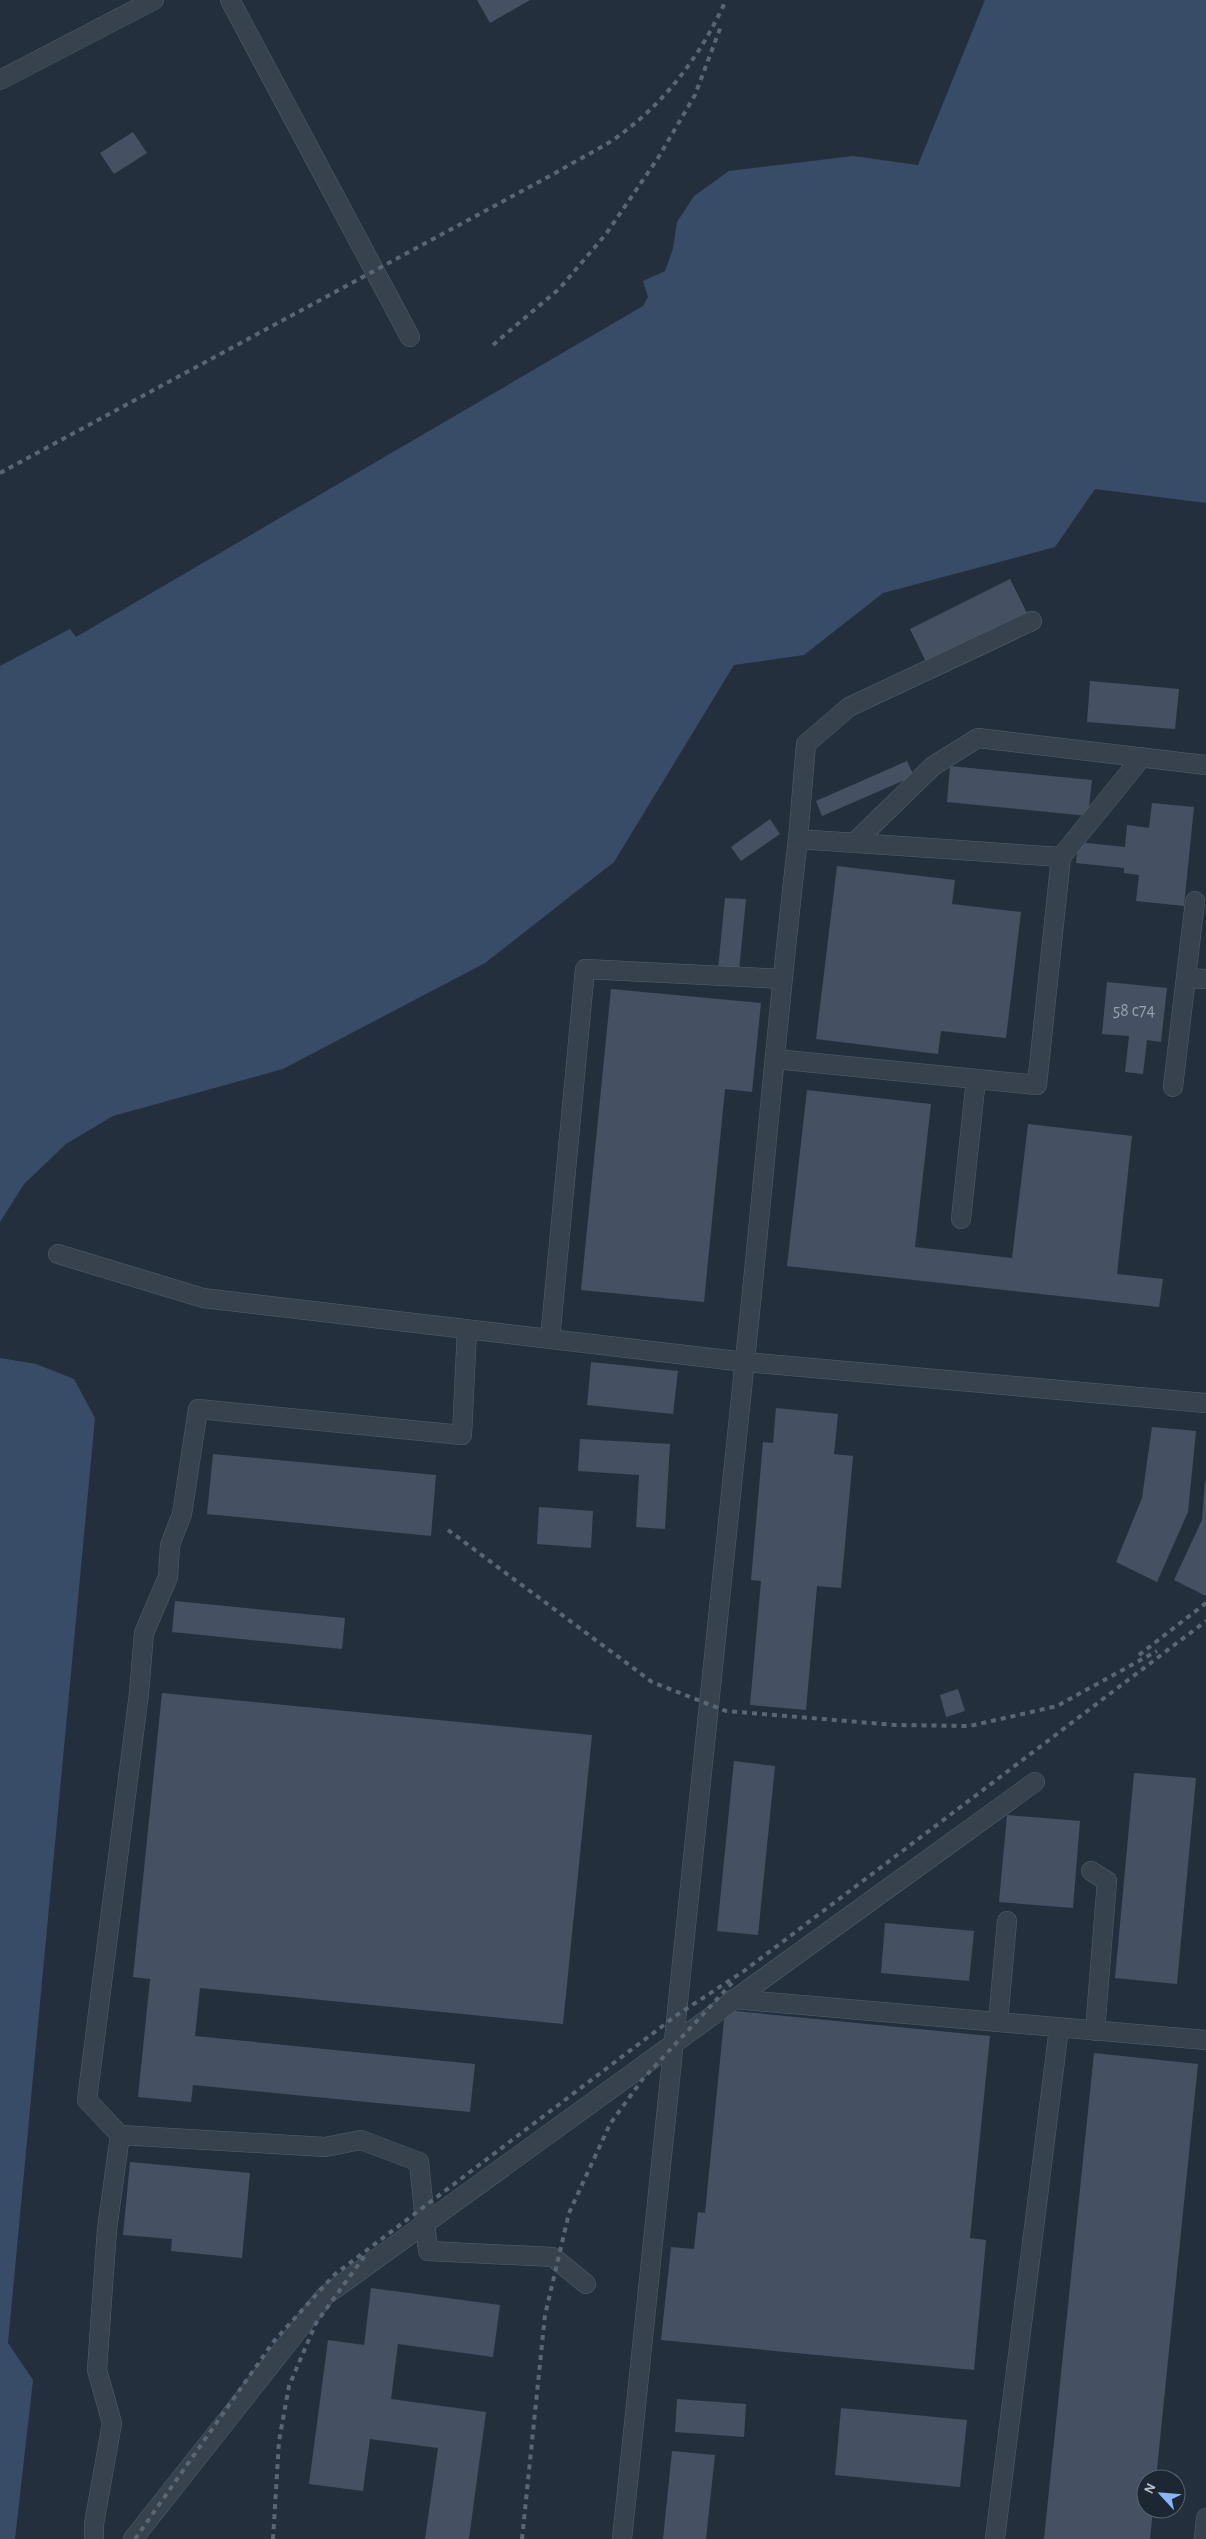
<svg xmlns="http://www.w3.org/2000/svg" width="1206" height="2539" viewBox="0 0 1206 2539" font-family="'Alegreya Sans',sans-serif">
<rect width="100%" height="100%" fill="#242f3e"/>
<path fill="#394c67" d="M 985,0 L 1206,0 L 1206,503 L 1095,489 L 1055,547 L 883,593 L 804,655 L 734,665 L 614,862 L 485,963 L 283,1069 L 113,1116 L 66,1144 L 24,1184 L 0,1222 L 0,666 L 70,629 L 76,637 L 643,306 L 648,297 L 643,281 L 665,271 L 673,249 L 677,222 L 694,196 L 729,171 L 853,156 L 918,165 Z
M 0,1358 L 36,1364 L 74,1379 L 95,1418 L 8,2343 L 33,2380 L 15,2539 L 0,2539 Z"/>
<path fill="#455162" d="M 477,0 L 530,0 L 490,23 Z
M 133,132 L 147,153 L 114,174 L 100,153 Z
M 1010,579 L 1027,613 L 926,662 L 910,629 Z
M 1090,681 L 1179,689 L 1175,729 L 1087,722 Z
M 907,761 L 914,776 L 822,816 L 816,801 Z
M 950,766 L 1092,780 L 1088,816 L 947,802 Z
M 1152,803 L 1194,807 L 1184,906 L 1136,901 L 1139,875 L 1124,873 L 1124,868 L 1076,863 L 1078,842 L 1125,847 L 1127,825 L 1149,828 Z
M 770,819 L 780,834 L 741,861 L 731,847 Z
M 837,866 L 955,880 L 952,904 L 1021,912 L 1006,1038 L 941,1031 L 938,1054 L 816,1039 Z
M 725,898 L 746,899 L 739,971 L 718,969 Z
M 1107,982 L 1167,988 L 1161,1042 L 1147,1040 L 1143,1074 L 1125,1072 L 1129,1036 L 1102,1034 Z
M 611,989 L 761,1003 L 752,1092 L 725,1089 L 704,1302 L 581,1290 Z
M 807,1090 L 931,1104 L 915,1247 L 1012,1258 L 1028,1124 L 1132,1136 L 1117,1274 L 1163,1279 L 1159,1307 L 787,1266 Z
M 591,1362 L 678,1371 L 673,1414 L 587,1405 Z
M 776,1408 L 838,1414 L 834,1454 L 853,1456 L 841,1588 L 817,1586 L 806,1710 L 750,1705 L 761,1581 L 751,1580 L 763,1442 L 773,1443 Z
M 1152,1427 L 1196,1431 L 1188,1512 L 1157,1582 L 1116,1562 L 1142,1498 Z
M 580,1439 L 670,1444 L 665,1529 L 636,1527 L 639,1475 L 578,1471 Z
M 213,1454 L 436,1475 L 431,1536 L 207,1514 Z
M 1205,1481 L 1206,1481 L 1206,1596 L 1174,1580 L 1202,1520 Z
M 539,1507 L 593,1511 L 591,1548 L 537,1544 Z
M 175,1601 L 345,1618 L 342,1649 L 172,1632 Z
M 958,1689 L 965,1711 L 946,1717 L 940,1695 Z
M 162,1693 L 592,1735 L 563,2024 L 200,1988 L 195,2036 L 475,2064 L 470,2112 L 193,2085 L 191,2102 L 138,2097 L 150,1979 L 133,1977 Z
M 734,1761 L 775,1766 L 758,1935 L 717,1931 Z
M 1134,1773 L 1196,1778 L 1177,1984 L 1115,1978 Z
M 1007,1815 L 1080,1821 L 1073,1908 L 999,1902 Z
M 885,1923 L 974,1931 L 969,1981 L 881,1973 Z
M 725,2010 L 990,2036 L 970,2238 L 986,2240 L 974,2370 L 661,2340 L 671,2247 L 694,2249 L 698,2212 L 705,2213 Z
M 1094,2053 L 1198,2064 L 1156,2479 L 1146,2479 L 1146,2509 L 1153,2509 L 1150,2539 L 1044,2539 Z
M 130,2162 L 250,2173 L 242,2258 L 171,2251 L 172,2239 L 123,2235 Z
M 371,2288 L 500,2305 L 493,2357 L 398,2344 L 391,2399 L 486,2412 L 469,2539 L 425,2539 L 438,2448 L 370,2439 L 363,2491 L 309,2484 L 328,2340 L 364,2345 Z
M 677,2399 L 746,2404 L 744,2437 L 675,2432 Z
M 841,2408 L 967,2420 L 960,2487 L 835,2475 Z
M 672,2451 L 715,2455 L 706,2539 L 663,2539 Z"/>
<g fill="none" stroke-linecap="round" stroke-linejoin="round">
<g stroke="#565f6c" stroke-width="20">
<path id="minor" d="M 230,0 L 410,337
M 0,80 L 154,0
M 798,839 L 806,744 L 849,707 L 1032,621
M 854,843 L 933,766 L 978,738 L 1206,765
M 1061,857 L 1142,757
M 1186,978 L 1206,979
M 1173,1087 L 1195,901
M 961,1219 L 976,1079
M 58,1254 L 203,1298 L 745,1362 L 1206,1403
M 467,1329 L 462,1435 L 198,1409 L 182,1514 L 170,1545 L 168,1577 L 144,1633 L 139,1693 L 87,2100 L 120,2135 L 325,2147 L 361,2140 L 419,2162 L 428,2251 L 553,2257 L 586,2284
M 550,1339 L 585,969 L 783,979
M 1091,1871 L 1107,1881 L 1095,2031
M 734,1999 L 1206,2040
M 998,2022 L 1007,1921
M 94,2539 L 94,2524 L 112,2423 L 97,2370 L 107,2229 L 120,2135
M 133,2539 L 325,2296 L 1035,1782
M 622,2539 C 662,2149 704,1759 744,1369 C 763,1193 777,1016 798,839 L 1061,857 L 1037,1085 L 775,1059
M 995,2539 L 1059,2028
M 1204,2539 L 1206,2518"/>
</g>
<use href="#minor" stroke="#38414e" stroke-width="19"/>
<path stroke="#5a6575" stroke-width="4" stroke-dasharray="5 5" stroke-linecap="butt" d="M 493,345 L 560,288 L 606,234 L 658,158 L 695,95 L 721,26
M 0,473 L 559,171 C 580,158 605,147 624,132 C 670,97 703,51 726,0
M 448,1530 L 652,1682 L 726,1711 L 895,1725 L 970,1726 L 1057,1706 L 1157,1651
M 1139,1655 L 1206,1603
M 135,2539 L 274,2341 L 334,2275 L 677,2015 L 744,1971 L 1206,1621
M 273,2539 L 279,2441 L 289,2386 L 316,2323 L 366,2254
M 522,2539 L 545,2315 L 569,2213 L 610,2124 L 642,2080 L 732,1983"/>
</g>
<g text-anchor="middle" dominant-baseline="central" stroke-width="4" stroke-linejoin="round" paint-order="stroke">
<g font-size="18" fill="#98a1af">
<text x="1134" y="1011">58 с74</text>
</g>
</g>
<g transform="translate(1161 2494) rotate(296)"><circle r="24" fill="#1d2633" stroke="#59626f"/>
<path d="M0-4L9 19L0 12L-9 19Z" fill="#8ab4f8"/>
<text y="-8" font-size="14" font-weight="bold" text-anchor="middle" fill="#b4bcc9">N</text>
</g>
</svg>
